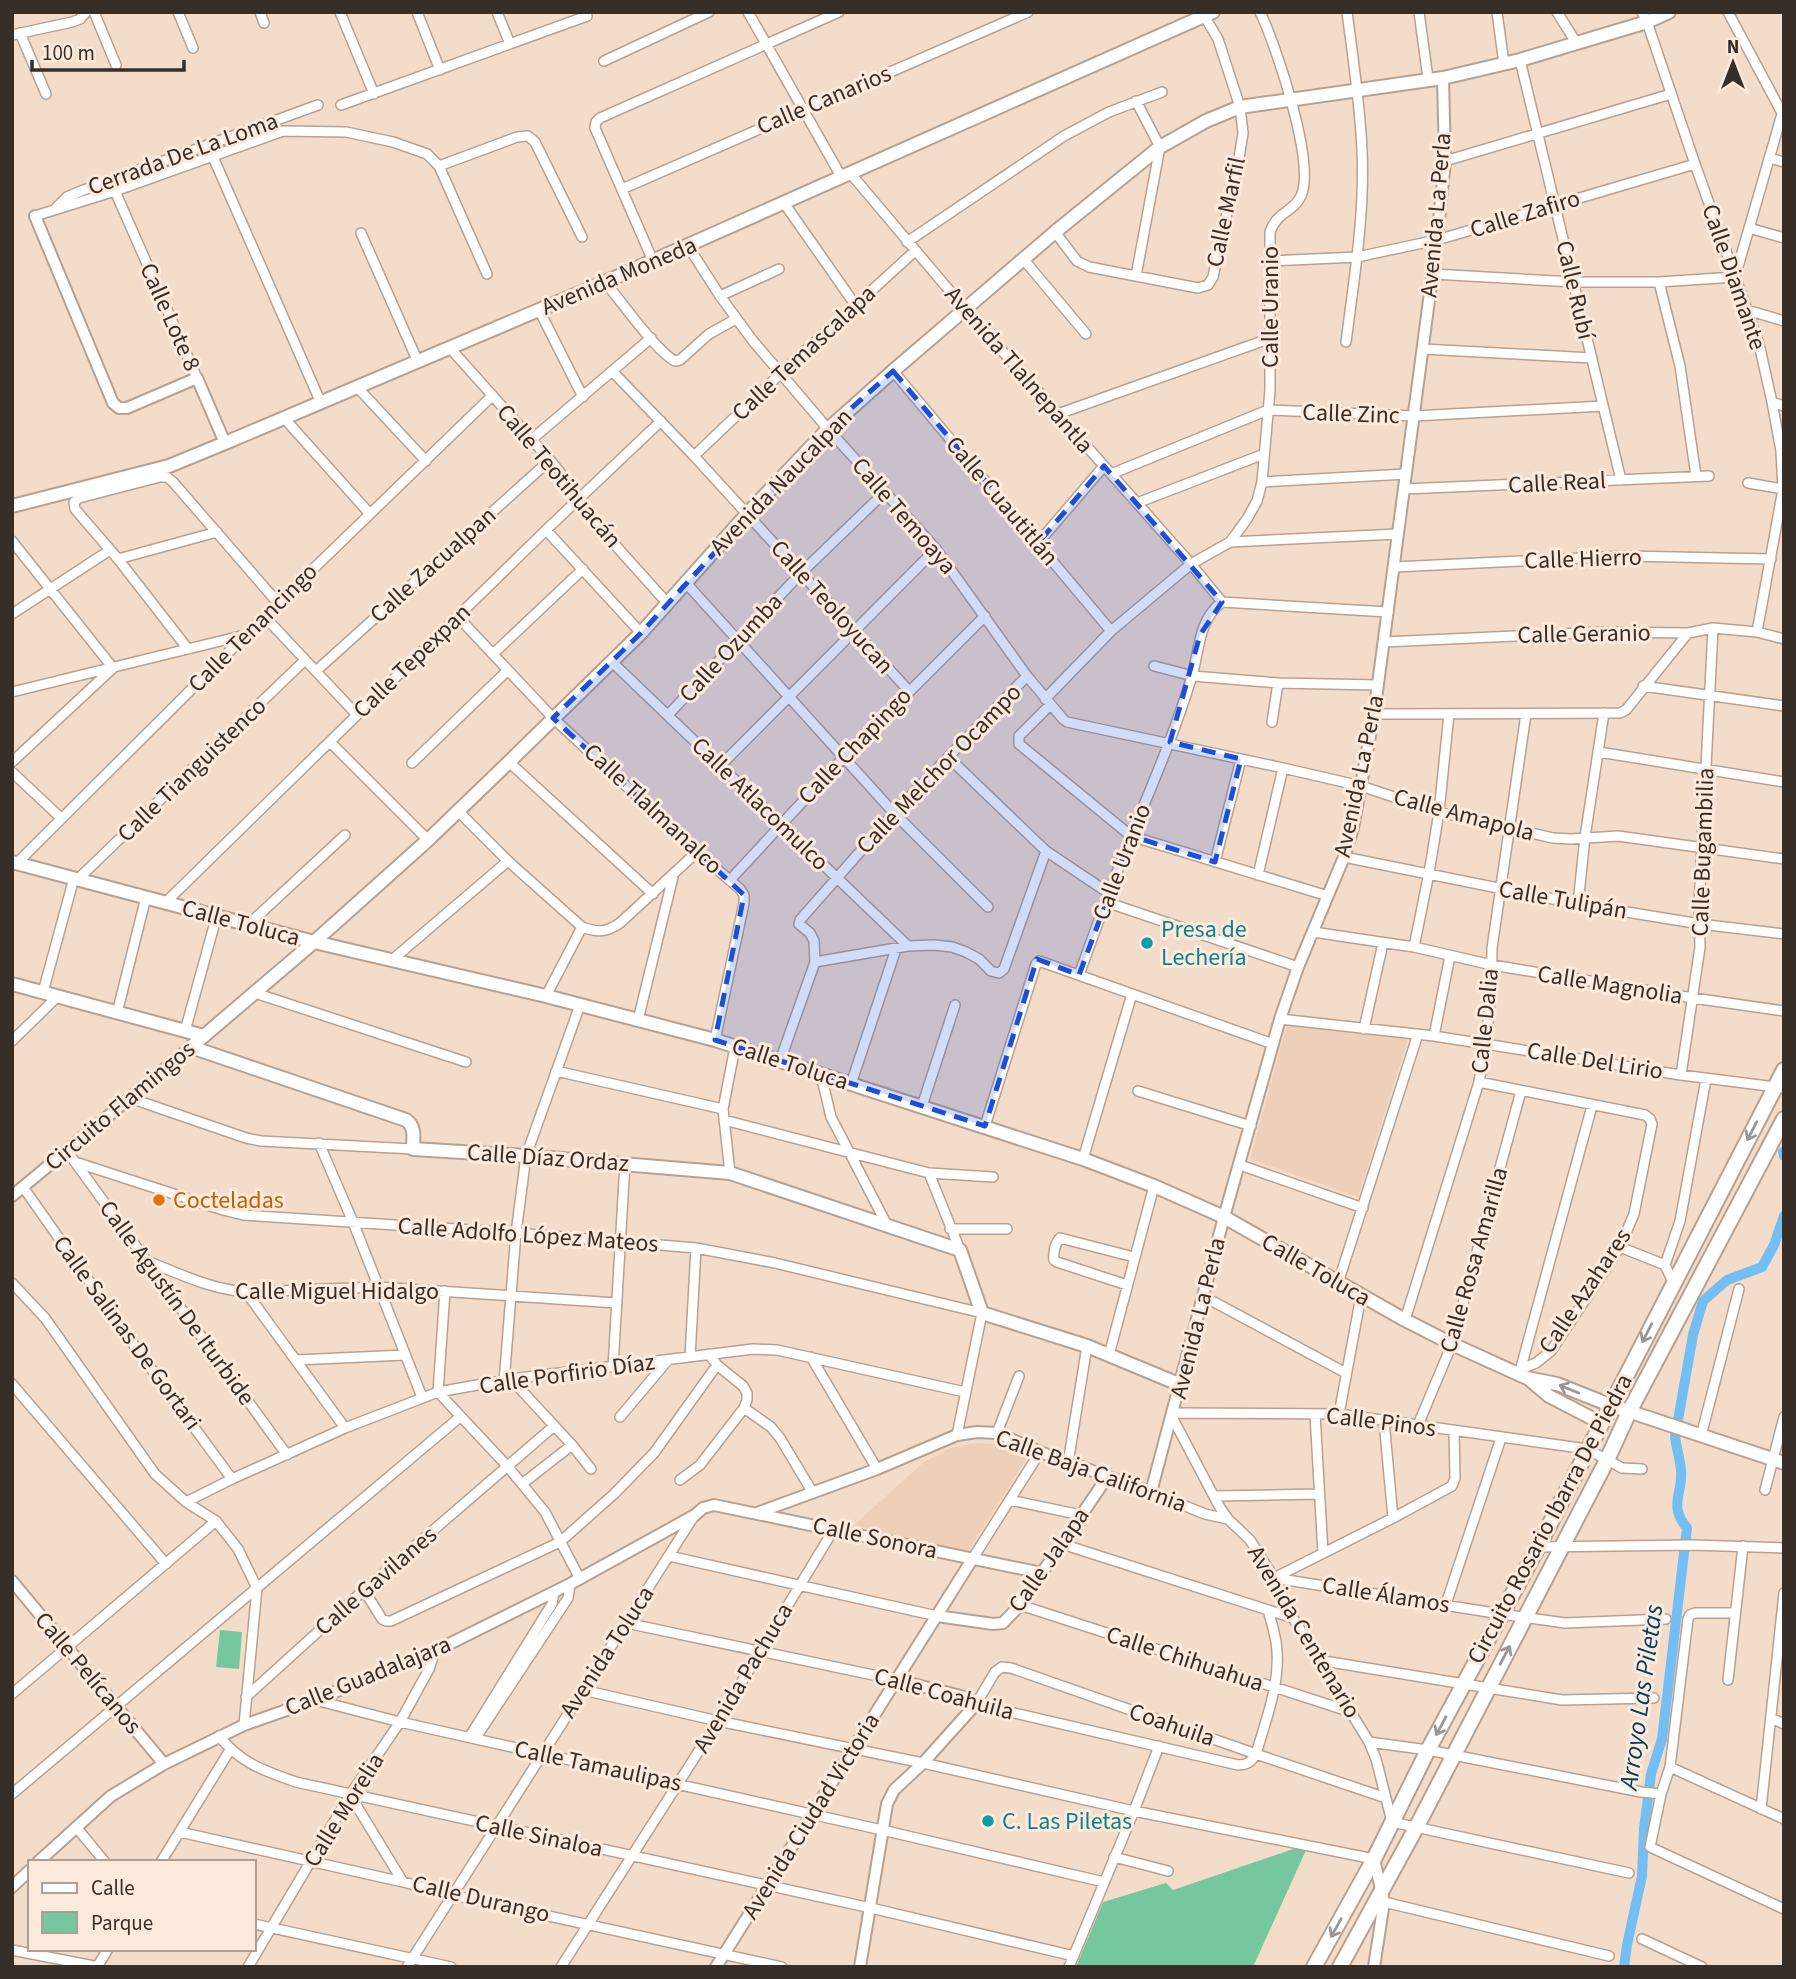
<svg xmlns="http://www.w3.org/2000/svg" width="1796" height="1979" viewBox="0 0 1796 1979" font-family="'Source Sans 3',sans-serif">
<rect width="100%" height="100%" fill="#f4dcca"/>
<path fill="#eed0b9" d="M 1287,1025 L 1408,1039 L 1358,1197 L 1250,1159 Z
M 976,1443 L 1007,1445 L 1029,1455 L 967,1553 L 854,1525 L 924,1462 L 953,1447 Z"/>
<path fill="#75c89d" d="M 220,1630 L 242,1632 L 239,1669 L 216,1667 Z
M 1299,1847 L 1306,1850 L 1253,1967 L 1076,1967 L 1103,1902 L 1166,1883 L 1173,1890 Z"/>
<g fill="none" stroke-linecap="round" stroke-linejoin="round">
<path stroke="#73bef3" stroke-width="10" d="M 1783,1152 L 1784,1156
M 1678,1420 L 1693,1335 L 1703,1301 L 1727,1280 L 1762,1267 L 1774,1245 L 1784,1216
M 1624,1967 L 1627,1945 L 1642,1876 L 1644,1829 L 1651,1774 L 1662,1739 L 1687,1528 C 1668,1505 1683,1494 1681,1470 C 1680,1458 1676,1447 1675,1436"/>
<g stroke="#b8a190" stroke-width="12">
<path id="minor" d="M 94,12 L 116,65
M 178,12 L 193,48
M 260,12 L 264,23
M 340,12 L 374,94
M 417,12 L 440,70
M 497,12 L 510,44
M 748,12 L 842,178
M 1419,12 L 1428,79
M 1497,12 L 1504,64
M 1557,12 L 1577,44
M 1642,12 L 1647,22 L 1695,164 L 1759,344 L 1772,402 L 1781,451 L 1783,489 L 1757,632
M 1728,12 L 1782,113
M 20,33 L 46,94
M 12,35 L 72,22 L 80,19 L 86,12
M 1520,60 L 1621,480
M 604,61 L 709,12
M 341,105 L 587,16 L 586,12
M 213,157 L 321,403
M 1769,158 L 1784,162
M 1445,161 L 1671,94
M 439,166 L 517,137 L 528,136 L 535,142 L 582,237
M 851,174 L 965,309 L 1191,564 L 1222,602
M 622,189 L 1028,12
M 115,191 L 197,378
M 784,203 L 856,306
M 56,208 L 67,197 L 81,191 L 318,105
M 35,216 L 115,191 L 283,131 L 346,132 L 393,142 L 427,154 L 439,166 L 487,274
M 1749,228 L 1784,238
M 1055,232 L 1077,261 L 1089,267 L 1198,288 L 1208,285 L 1213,277 L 1239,158 L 1243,133 L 1240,107 L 1218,39 L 1203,14
M 361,233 L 418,362
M 907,242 L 1064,136 L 1109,112 L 1162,92
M 688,246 L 720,296 L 753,341 L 828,429 L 936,549 L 1027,676 L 1063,719 L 1067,722 L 1283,768 L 1361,786 L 1439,812 L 1553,838 L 1571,839 L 1618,836 L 1784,859
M 1024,260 L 1086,334
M 653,261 L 595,128 L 596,122 L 600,118 L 839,12
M 1270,261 L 1357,257 L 1437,240 L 1695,164
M 1433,274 L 1573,282 L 1659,282 L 1735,277 L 1784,107
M 1136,276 L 1160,147 L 1136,101
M 605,282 C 621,301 656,351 675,361 L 680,360 L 709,334 L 736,319
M 1659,282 L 1680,366 L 1696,476
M 720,296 L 779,269
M 539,310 L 583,397
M 1747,310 L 1784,321
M 1346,342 C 1354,279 1365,214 1362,150 C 1360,104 1353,58 1347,12
M 450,348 L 550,460 L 573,489 L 582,508 L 668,604
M 1423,349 L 1592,358
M 612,371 L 694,456 L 909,691
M 893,371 L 1111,631
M 357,387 L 426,461
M 1772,402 L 1784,406
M 1058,414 L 1271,338
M 284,418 L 370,514
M 531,440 L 651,338
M 694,456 L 781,373 L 915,251
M 1111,474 L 1268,410 L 1414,416 L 1603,406
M 1262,482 L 1406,474
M 1748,483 L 1783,489
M 1404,489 L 1709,476
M 1137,503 L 1264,454
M 546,530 L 641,633
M 12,541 L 113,668 L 12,762
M 1230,542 L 1247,519 L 1257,501 L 1262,482 L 1270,390 L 1270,232 C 1277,211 1293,213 1301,196 C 1316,164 1276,45 1260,12
M 1038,543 L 1104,466
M 118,559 L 217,532
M 1394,567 L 1626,556 L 1771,559
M 686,583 L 894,813 L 988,907
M 1222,602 L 1388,612
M 12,614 L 110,550
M 265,617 L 357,715
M 458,617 L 553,718 L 697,852 L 740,889 L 744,895 L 744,903 L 715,1040
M 1384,642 L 1603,632 L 1688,633 L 1713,628 L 1757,632 L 1784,639
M 188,649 L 118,559 L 75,509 L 74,502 L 79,498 L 160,477 L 167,477 L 173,482 L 278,603
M 493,654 L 583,569
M 612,662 L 908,946
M 1154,666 L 1193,676 L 1278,683 L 1378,685
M 316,671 L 550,460
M 1643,686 L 1784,706
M 12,692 L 245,635
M 1045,699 L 1111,631 L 1191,564 L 1230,542 L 1398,534
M 1050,705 L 1019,736 L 1019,744 L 1131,836 L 1328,896
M 1374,714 L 1620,713 L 1626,710 L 1688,633
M 668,715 L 801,573 L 885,492
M 1272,722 L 1278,683
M 330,742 L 428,840
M 1599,752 L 1784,782
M 949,758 L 1046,851 L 1110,894
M 509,762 L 653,894
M 412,763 L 508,670
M 720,766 L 936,549
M 12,772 L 61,818
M 458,811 L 508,861 L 582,927 C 598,933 607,932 620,923 L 697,852
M 1344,857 L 1578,904 L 1700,924 L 1784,934
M 1215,862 L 1241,759
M 17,863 L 278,603 L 492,396
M 1258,875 L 1283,768
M 78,879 L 305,660
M 730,880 L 844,757 L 985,616
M 1106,902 L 1298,967
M 165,903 L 546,530 L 661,421
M 1578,904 L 1585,837 L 1604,713
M 249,924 L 345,835
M 1313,932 L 1414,947 L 1492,965 L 1693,998 L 1784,1011
M 1414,947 L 1429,873 L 1439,812 L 1449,714
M 392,960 L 508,861
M 815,962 L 908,946 L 934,945 L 952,947 L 966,952 L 979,959 L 991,971 L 999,973 L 1004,969 L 1046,851
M 1079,975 C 1096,928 1113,880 1132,834 C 1153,783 1175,732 1191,679 C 1200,652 1197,621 1222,602
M 43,992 L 74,878
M 255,993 L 466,1062
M 546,996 L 582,927
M 117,1013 L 146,897
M 1280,1019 L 1434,1036 L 1681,1075 L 1784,1088
M 638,1020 L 673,877
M 1364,1029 L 1383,943
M 185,1031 L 217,915
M 1434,1036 L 1450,956
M 12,1041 L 57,997
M 780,1061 L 815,962 L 814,941 L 810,933 L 799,924 L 800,920 L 894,813 L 1027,676
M 556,1071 L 723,1109
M 821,1075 L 831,1117 L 887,1225
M 1681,1075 L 1700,947 L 1699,905 L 1713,628
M 1479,1082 L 1645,1115 L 1650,1119 L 1652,1124 L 1634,1214 L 1620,1247 L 1551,1351 L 1536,1363 L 1521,1369
M 851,1084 L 896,949
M 1138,1091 L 1251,1126
M 130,1098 L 246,1138 L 261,1141 L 413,1149
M 922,1106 L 955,1005
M 724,1120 L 929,1173 L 993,1177
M 985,1126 L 1036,964 L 1039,961 L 1273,1044
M 319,1143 L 353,1222 L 422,1397
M 67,1151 L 287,1455
M 1083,1159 L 1132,994
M 75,1162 L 223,1210 L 243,1215 L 516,1233 L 696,1248 L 775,1263 L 982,1313 L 957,1435
M 1240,1165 L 1363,1208
M 730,1173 L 723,1109 L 735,1047
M 929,1173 L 960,1250
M 23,1187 L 141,1355 L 232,1479
M 950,1229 L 1007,1229
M 1620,1247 L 1665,1265
M 147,1261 C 180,1274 210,1289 246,1292 L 378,1287 L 617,1303
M 1673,1282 L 1665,1265 L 1680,1221 L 1706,1079
M 12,1283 L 45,1318 L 155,1474 L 186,1502 L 216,1521 L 238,1549 L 257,1588 L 244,1725
M 1338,1283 L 1418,1034
M 1127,1285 L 1057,1262 L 1054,1260 C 1053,1253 1055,1243 1060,1238 L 1134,1257
M 445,1291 L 438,1392 L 508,1467 L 545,1512 L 580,1579
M 246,1292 L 345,1428
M 1203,1296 L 1346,1373
M 1405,1320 L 1479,1082 C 1488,1037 1492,993 1492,948 L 1526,714
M 1109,1355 L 1154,1186
M 690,1357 L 696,1248
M 811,1357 L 877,1469
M 296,1360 L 405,1355
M 613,1367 L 625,1163
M 1520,1371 L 1592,1106
M 511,1379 L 572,1445 L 591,1469
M 504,1382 L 516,1233 L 526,1156 L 580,1005
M 12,1384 L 166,1564
M 744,1408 L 771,1427 L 780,1438 L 813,1493
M 1174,1413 L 1339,1414 L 1587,1449 L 1622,1468 L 1642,1469
M 1315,1414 L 1323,1553
M 1339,1414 L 1361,1296
M 620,1417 L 668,1360
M 1172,1417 L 1219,1506 L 1228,1519 L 1250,1540 L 1274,1578 L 1293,1618 L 1369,1742 L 1376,1759 L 1392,1822 L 1629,1873
M 1384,1421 L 1393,1518
M 1418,1425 L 1452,1344 L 1521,1091
M 997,1433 L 1019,1376
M 1701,1436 L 1739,1289
M 1068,1463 L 1087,1346
M 680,1480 L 700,1465 L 744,1408 L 747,1400 L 747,1393 L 743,1386 L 717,1365 L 709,1354
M 522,1484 L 572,1445
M 1765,1490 L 1784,1417
M 1151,1492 L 1205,1514 L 1228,1519
M 1214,1496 L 1318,1494
M 1010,1500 L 1081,1515
M 186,1502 L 232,1479 L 345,1428 L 438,1392 L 511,1379 L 753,1349 L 777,1350 L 965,1392
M 1062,1544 L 1293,1618
M 1538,1547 L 1692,1545 L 1784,1548
M 669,1556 L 937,1616
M 973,1558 L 1040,1452
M 1274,1578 L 1501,1614 L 1565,1623 L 1666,1619
M 1274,1578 L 1393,1518 L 1452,1486 L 1455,1478 L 1454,1431
M 364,1590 L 382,1619 L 386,1621 L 391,1621 L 560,1542 L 614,1494 L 654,1453 L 717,1365
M 1446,1604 L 1501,1438
M 1020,1605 L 1351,1712
M 1268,1610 C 1271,1620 1274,1631 1276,1642 C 1282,1680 1266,1719 1256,1754 C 1251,1762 1247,1765 1238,1765 L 976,1704 L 995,1672 L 1002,1667 L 1011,1668 L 1256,1754 L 1386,1798
M 1735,1613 L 1695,1613 L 1690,1615 L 1688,1619 L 1670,1767 L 1661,1794 L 1650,1847 L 1784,1909
M 626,1623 L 897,1680
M 1318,1660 L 1562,1700 L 1654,1698
M 1728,1680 L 1743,1546
M 583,1690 L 718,1721 L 923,1763 L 1134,1811 L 1374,1859
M 12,1694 L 216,1521
M 246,1697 L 364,1590 L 554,1426
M 315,1700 L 400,1722 L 882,1830 L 1104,1882
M 1771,1718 L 1784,1724
M 219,1736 C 240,1763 265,1771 296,1782 L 871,1908 L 1074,1956
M 470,1736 L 552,1604 L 554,1592
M 475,1739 L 568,1598 L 570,1584
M 1369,1742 L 1428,1750 L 1641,1792 L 1661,1794
M 1670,1767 L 1784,1819
M 12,1794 L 460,1417
M 350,1795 L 403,1882
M 1761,1809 L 1784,1593
M 76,1827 L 105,1862
M 180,1832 L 403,1882 L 453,1895 L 782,1967
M 1114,1857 L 1168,1871
M 161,1862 L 230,1750
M 1384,1902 L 1609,1956
M 254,1924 L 451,1967
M 1642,1939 L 1702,1967
M 12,1950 L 99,1967
M 97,1967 L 108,1949
M 248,1967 L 350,1795 L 400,1722 L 429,1669 L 435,1651
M 407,1967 L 694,1516
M 561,1967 L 718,1721 L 834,1529
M 1069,1967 L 1134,1811 L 1159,1746"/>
</g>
<g stroke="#b8a190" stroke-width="14">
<path id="tertiary" d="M 35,216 L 113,403 L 119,408 L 127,408 L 197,378 L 225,443
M 12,1196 L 191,1047
M 757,1513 L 877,1469 L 957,1435 L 977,1432 L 997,1433 L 1040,1452 L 1151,1492 L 1224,1217 L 1280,1019 L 1298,967 L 1344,857 L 1353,828 L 1374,714 L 1437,240 L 1445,161 L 1443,78
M 12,1581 L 164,1764
M 937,1616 L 993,1624 L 1003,1623 L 1020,1605 L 1108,1476
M 38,1862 L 111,1796 L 164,1764 L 244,1725 L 315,1700 L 435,1651 L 570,1584 L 695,1515 L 703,1508 L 714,1505 L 1042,1573
M 12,1887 L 30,1870
M 716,1967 L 973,1558
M 860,1967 L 887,1804 L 894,1790 L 923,1763 L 976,1704 L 965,1697 L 897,1680
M 1374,1967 L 1384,1902 L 1374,1859"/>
</g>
<g stroke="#b8a190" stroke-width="16">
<path id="secondary" d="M 12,506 L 169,466 L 225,443 L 605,282 L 1213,12
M 12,862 L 314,942 L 546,996 L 715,1040 L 1083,1159 L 1154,1186 L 1224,1217 L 1405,1320 L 1452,1344 L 1527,1378 L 1557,1384 L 1610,1405 L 1784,1463
M 12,984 L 204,1036
M 191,1047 L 314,942 L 428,840 L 509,762 L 641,633 L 747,514 L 828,429 L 893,371 L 1055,232 L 1160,147 L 1206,121 L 1240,107 L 1443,78 L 1520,60 L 1647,22 L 1669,12
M 191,1047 L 406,1120 C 416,1127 413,1138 413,1149 L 526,1156 L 730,1173 L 960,1250 L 982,1313 L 1087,1346 L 1181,1385
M 1530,1380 L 1549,1396 L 1601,1423"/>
</g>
<g stroke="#b8a190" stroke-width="18">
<path id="primary" d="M 1314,1967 L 1374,1859 L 1428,1750 L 1538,1547 L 1784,1070
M 1340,1967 L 1416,1828 L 1607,1460 L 1629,1412 L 1784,1119"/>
</g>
<use href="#minor" stroke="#fff" stroke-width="9"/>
<use href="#tertiary" stroke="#fff" stroke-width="10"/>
<use href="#secondary" stroke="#fff" stroke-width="12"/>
<use href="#primary" stroke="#fff" stroke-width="14"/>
</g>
<defs><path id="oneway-shaft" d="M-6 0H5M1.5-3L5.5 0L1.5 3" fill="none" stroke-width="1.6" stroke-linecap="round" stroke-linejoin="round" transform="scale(1.75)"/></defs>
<g stroke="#9b9693">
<use href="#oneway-shaft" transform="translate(1752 1131) rotate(117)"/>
<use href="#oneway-shaft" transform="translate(1647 1333) rotate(117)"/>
<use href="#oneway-shaft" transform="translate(1569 1389) rotate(-158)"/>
<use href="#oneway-shaft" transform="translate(1505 1655) rotate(-62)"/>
<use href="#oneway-shaft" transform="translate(1441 1726) rotate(118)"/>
<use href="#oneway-shaft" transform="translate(1336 1928) rotate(119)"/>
</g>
<path fill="#1d4ed8" fill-opacity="0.2" stroke="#1d4ed8" stroke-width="5" stroke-dasharray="14 9" stroke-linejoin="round" d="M 893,371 L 1038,543 L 1104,466 L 1222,602 L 1200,635 L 1170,742 L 1241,759 L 1215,862 L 1131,836 L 1079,975 L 1037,959 L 985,1126 L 715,1040 L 744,895 L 553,718 L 641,633 L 828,429 Z"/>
<g fill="#0f9aa8" stroke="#feeadc" stroke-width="2.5">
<circle cx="1147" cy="943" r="7"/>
<circle cx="988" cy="1821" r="7"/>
</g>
<circle fill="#e8710a" stroke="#feeadc" stroke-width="2.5" cx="159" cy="1200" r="7"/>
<g text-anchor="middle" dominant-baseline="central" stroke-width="6" stroke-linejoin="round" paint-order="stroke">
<g font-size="24" fill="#372e27" stroke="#feeadc">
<text transform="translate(824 100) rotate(-23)">Calle Canarios</text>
<text transform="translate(183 154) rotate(-20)">Cerrada De La Loma</text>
<text transform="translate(1226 212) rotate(-78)">Calle Marfil</text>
<text transform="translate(1525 214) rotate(-17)">Calle Zafiro</text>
<text transform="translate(1436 215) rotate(-85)">Avenida La Perla</text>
<text transform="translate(619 276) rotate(-23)">Avenida Moneda</text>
<text transform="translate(1734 277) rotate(71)">Calle Diamante</text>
<text transform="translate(1575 290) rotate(77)">Calle Rubí</text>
<text transform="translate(1270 307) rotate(-90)">Calle Uranio</text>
<text transform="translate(170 317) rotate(66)">Calle Lote 8</text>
<text transform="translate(804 353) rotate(-43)">Calle Temascalapa</text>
<text transform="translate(1019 370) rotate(49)">Avenida Tlalnepantla</text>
<text transform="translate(1351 414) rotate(2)">Calle Zinc</text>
<text transform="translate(559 476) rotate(50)">Calle Teotihuacán</text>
<text transform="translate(781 482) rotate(-46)">Avenida Naucalpan</text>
<text transform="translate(1557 483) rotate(-3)">Calle Real</text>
<text transform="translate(1002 501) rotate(50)">Calle Cuautitlán</text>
<text transform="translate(904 516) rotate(49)">Calle Temoaya</text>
<text transform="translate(1583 559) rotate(-2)">Calle Hierro</text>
<text transform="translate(433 565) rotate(-42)">Calle Zacualpan</text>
<text transform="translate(832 607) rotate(48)">Calle Teoloyucan</text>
<text transform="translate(253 628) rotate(-45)">Calle Tenancingo</text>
<text transform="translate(1584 634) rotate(-1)">Calle Geranio</text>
<text transform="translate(731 648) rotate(-47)">Calle Ozumba</text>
<text transform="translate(412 661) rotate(-44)">Calle Tepexpan</text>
<text transform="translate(855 746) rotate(-46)">Calle Chapingo</text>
<text transform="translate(939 769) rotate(-46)">Calle Melchor Ocampo</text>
<text transform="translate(192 770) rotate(-44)">Calle Tianguistenco</text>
<text transform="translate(1359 776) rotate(-78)">Avenida La Perla</text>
<text transform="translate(760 804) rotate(44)">Calle Atlacomulco</text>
<text transform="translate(653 809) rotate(43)">Calle Tlalmanalco</text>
<text transform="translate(1464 815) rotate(15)">Calle Amapola</text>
<text transform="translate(1703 852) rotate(-88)">Calle Bugambilia</text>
<text transform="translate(1122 862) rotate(-69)">Calle Uranio</text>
<text transform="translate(1563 900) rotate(10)">Calle Tulipán</text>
<text transform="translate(241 923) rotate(15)">Calle Toluca</text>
<text transform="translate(1610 985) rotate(9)">Calle Magnolia</text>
<text transform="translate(1485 1021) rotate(-84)">Calle Dalia</text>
<text transform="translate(1595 1061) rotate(9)">Calle Del Lirio</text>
<text transform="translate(790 1064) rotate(18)">Calle Toluca</text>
<text transform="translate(120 1106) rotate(-40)">Circuito Flamingos</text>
<text transform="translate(548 1158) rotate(4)">Calle Díaz Ordaz</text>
<text transform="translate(528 1235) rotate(4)">Calle Adolfo López Mateos</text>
<text transform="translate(1474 1260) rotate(-74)">Calle Rosa Amarilla</text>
<text transform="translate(1316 1270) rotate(30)">Calle Toluca</text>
<text x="337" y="1291">Calle Miguel Hidalgo</text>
<text transform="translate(1585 1291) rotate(-56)">Calle Azahares</text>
<text transform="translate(177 1303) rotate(54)">Calle Agustín De Iturbide</text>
<text transform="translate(1198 1318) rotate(-76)">Avenida La Perla</text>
<text transform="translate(127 1333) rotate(54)">Calle Salinas De Gortari</text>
<text transform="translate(567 1374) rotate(-8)">Calle Porfirio Díaz</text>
<text transform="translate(1381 1422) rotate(7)">Calle Pinos</text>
<text transform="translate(1091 1471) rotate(20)">Calle Baja California</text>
<text transform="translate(1550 1519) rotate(-62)">Circuito Rosario Ibarra De Piedra</text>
<text transform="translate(875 1538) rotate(12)">Calle Sonora</text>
<text transform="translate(1049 1560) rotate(-55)">Calle Jalapa</text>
<text transform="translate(376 1581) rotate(-41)">Calle Gavilanes</text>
<text transform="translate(1386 1595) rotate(9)">Calle Álamos</text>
<text transform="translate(1304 1632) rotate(59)">Avenida Centenario</text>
<text transform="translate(607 1652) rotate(-57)">Avenida Toluca</text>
<text transform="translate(1185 1659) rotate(18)">Calle Chihuahua</text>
<text transform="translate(88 1673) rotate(50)">Calle Pelícanos</text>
<text transform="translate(368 1676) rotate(-22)">Calle Guadalajara</text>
<text transform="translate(743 1678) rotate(-59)">Avenida Pachuca</text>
<text transform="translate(944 1694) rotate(15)">Calle Coahuila</text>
<text transform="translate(1172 1725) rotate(19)">Coahuila</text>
<text transform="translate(598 1766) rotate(12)">Calle Tamaulipas</text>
<text transform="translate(344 1810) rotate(-58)">Calle Morelia</text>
<text transform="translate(811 1816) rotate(-58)">Avenida Ciudad Victoria</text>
<text transform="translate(539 1836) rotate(12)">Calle Sinaloa</text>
<text transform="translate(481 1899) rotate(13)">Calle Durango</text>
</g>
<g font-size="24" fill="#0d838f" stroke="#feeadc" text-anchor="start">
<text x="1161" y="929">Presa de<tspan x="1161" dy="28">Lechería</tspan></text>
<text x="1002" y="1821">C. Las Piletas</text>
</g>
<g font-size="24" fill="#c56008" stroke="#feeadc" text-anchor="start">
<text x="173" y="1200">Cocteladas</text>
</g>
<g font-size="26" font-style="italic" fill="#014063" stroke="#feeadc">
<text transform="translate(1641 1697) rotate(-82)">Arroyo Las Piletas</text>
</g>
</g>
<rect width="1796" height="1979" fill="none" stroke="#372e27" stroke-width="28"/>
<rect x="28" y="1860" width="228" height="91" fill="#feeadc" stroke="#ae9f94" stroke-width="2"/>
<rect x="42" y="1883" width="35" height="10" fill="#ffffff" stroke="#ae9f94" stroke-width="2"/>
<text x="91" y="1895" font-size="21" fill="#372e27">Calle</text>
<rect x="42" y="1912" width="35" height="21" fill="#75c89d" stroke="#ae9f94" stroke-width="2"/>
<text x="91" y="1930" font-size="21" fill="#372e27">Parque</text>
<g transform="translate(1733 63)" stroke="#feeadc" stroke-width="5" paint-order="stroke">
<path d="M0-5L12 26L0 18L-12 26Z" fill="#372e27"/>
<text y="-10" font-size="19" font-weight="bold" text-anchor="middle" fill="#372e27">N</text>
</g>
<path d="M32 60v10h152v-10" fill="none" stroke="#372e27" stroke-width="3.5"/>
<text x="42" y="60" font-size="21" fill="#372e27" stroke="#feeadc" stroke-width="5" paint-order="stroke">100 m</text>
</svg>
